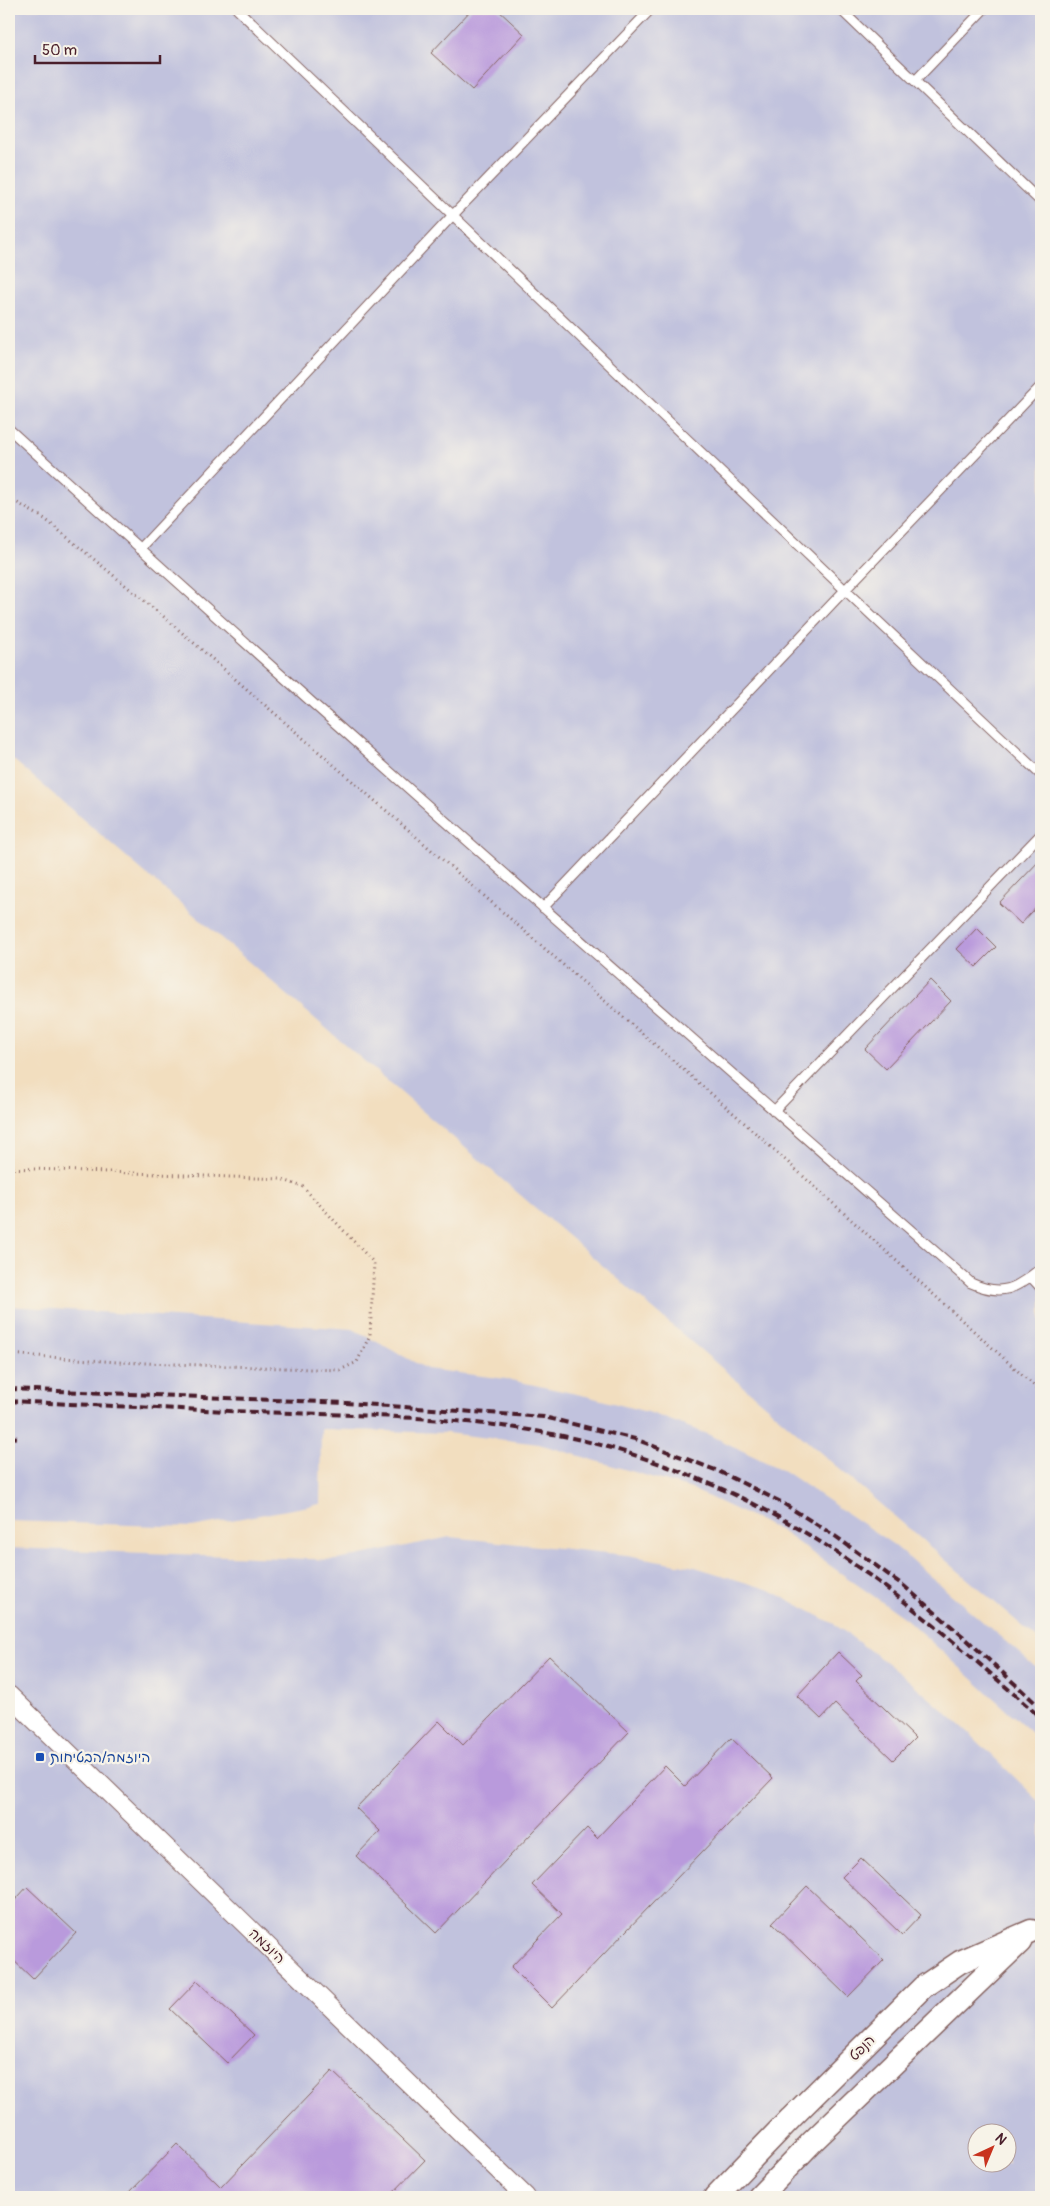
<svg xmlns="http://www.w3.org/2000/svg" width="1050" height="2206" viewBox="0 0 1050 2206" font-family="Pangolin,'Playpen Sans Hebrew',sans-serif">
<rect width="100%" height="100%" fill="#f7f3e8"/>
<filter id="ink" filterUnits="userSpaceOnUse"><feTurbulence type="fractalNoise" baseFrequency=".02" numOctaves="2"/><feDisplacementMap in="SourceGraphic" scale="10" xChannelSelector="R" yChannelSelector="G"/><feConvolveMatrix kernelMatrix="1 2 1 2 8 2 1 2 1" color-interpolation-filters="sRGB"/></filter>
<filter id="wash" filterUnits="userSpaceOnUse"><feTurbulence type="fractalNoise" baseFrequency=".0096" numOctaves="4" result="noise"/><feDisplacementMap in="SourceGraphic" scale="20" xChannelSelector="R" yChannelSelector="G"/><feGaussianBlur stdDeviation="1.12" result="paint"/><feColorMatrix in="noise" values="0 0 0 0 0 0 0 0 0 0 0 0 0 0 0 0 0 1.4 0 .05"/><feComposite in="paint" operator="in"/></filter>
<g filter="url(#wash)">
<rect width="100%" height="100%" fill="#f2debf"/>
<path fill="#c1c2dd" fill-rule="evenodd" d="M 9,9 L 1041,9 L 1041,1642 L 9,756 Z
M 9,1306 L 353,1329 L 427,1369 L 506,1379 L 586,1396 L 651,1413 L 712,1436 L 784,1471 L 894,1545 L 1041,1672 L 1041,1741 L 906,1619 L 781,1531 L 692,1489 L 539,1444 L 447,1433 L 321,1429 L 320,1504 L 192,1527 L 9,1521 Z
M 450,1537 L 627,1555 L 695,1567 L 770,1590 L 834,1624 L 899,1672 L 966,1730 L 1041,1803 L 1041,2197 L 9,2197 L 9,1548 L 337,1560 ZM 978,2134 L 1008,2134 L 1008,2164 L 978,2164 Z"/>
<g id="blocks">
<path fill="#b99adc" d="M 472,9 L 497,9 L 524,34 L 472,90 L 431,53 Z
M 1041,859 L 1041,902 L 1021,924 L 999,903 Z
M 977,928 L 996,947 L 976,967 L 957,949 Z
M 930,980 L 951,1001 L 886,1069 L 865,1049 Z
M 838,1652 L 862,1675 L 856,1681 L 915,1738 L 893,1760 L 835,1704 L 821,1719 L 797,1696 Z
M 549,1656 L 629,1732 L 436,1933 L 356,1856 L 380,1831 L 356,1808 L 439,1721 L 463,1745 Z
M 731,1738 L 773,1778 L 552,2008 L 511,1967 L 562,1914 L 532,1885 L 587,1828 L 597,1838 L 665,1766 L 685,1786 Z
M 861,1858 L 921,1915 L 902,1935 L 842,1877 Z
M 807,1886 L 884,1960 L 848,1997 L 772,1923 Z
M 27,1887 L 76,1933 L 33,1979 L 9,1956 L 9,1907 Z
M 197,1981 L 254,2035 L 227,2063 L 170,2009 Z
M 332,2071 L 425,2160 L 389,2197 L 125,2197 L 177,2144 L 221,2187 Z"/>
</g>
</g>
<g filter="url(#ink)">
<use href="#blocks" fill-opacity="0" stroke="#85625f" stroke-width="1"/>
<g fill="none" stroke-linecap="round" stroke-linejoin="round">
<g stroke="#85625f" stroke-width="11">
<path id="service" d="M 237,9 L 845,590 L 543,908
M 840,9 L 1041,202
M 915,81 L 984,9
M 1041,386 L 845,590 L 1041,775
M 9,429 C 325,718 648,1000 971,1283 C 1002,1297 1016,1289 1041,1268
M 140,549 L 453,215 L 651,9
M 774,1111 L 1041,834
M 1031,1277 L 1041,1288"/>
</g>
<g stroke="#85625f" stroke-width="20">
<path id="minor" d="M 9,1695 L 526,2197"/>
</g>
<g stroke="#85625f" stroke-width="25">
<path id="tertiary" d="M 715,2197 L 791,2118 L 923,1987 L 960,1962 L 1031,1931
M 759,2197 L 813,2141 L 1020,1942"/>
</g>
<path stroke="#85625f" stroke-width="3" stroke-dasharray="1 4" stroke-linecap="butt" d="M 9,498 L 45,519 L 164,617 L 739,1118 L 1041,1392
M 9,1168 L 281,1179 L 303,1187 L 374,1263 L 370,1335 L 357,1362 L 340,1370 L 117,1362 L 9,1354"/>
<use href="#service" stroke="#fff" stroke-width="9"/>
<use href="#minor" stroke="#fff" stroke-width="18"/>
<use href="#tertiary" stroke="#fff" stroke-width="22"/>
<path stroke="#4a1f2b" stroke-width="4" stroke-dasharray="8 4" stroke-linecap="butt" d="M 9,1389 L 347,1403 L 544,1417 L 635,1439 L 718,1471 L 781,1502 L 835,1536 L 904,1586 L 965,1638 L 1041,1708
M 9,1401 C 91,1405 173,1409 256,1412 C 350,1415 455,1416 547,1433 C 611,1444 674,1467 733,1494 C 850,1548 946,1634 1041,1718
M 9,1437 L 20,1438"/>
</g>
</g>
<rect fill="#1a4fb4" stroke="#f7f3e8" stroke-width="2" x="35" y="1752" width="10" height="10" rx="2.5"/>
<g text-anchor="middle" dominant-baseline="central" stroke-width="4.5" stroke-linejoin="round" paint-order="stroke">
<g font-size="14" fill="#164399" stroke="#f7f3e8" text-anchor="start">
<text x="50" y="1757">היוזמה/הבטיחות</text>
</g>
<g font-size="14" fill="#4a1f2b" stroke="#f7f3e8">
<text transform="translate(267 1946) rotate(44)">היוזמה</text>
<text transform="translate(862 2048) rotate(-45)">הנפט</text>
</g>
</g>
<rect width="1050" height="2206" fill="none" stroke="#f7f3e8" stroke-width="30"/>
<g transform="translate(992 2148) rotate(44)"><circle r="24" fill="#f7f3e8" stroke="#b29e9c"/>
<path d="M0-4L9 19L0 12L-9 19Z" fill="#c8321e"/>
<text y="-8" font-size="14" font-weight="bold" text-anchor="middle" fill="#4a1f2b">N</text>
</g>
<path d="M35 55v8h125v-8" fill="none" stroke="#4a1f2b" stroke-width="2.5"/>
<text x="42" y="55" font-size="15" fill="#4a1f2b" stroke="#f7f3e8" stroke-width="4" paint-order="stroke">50 m</text>
</svg>
